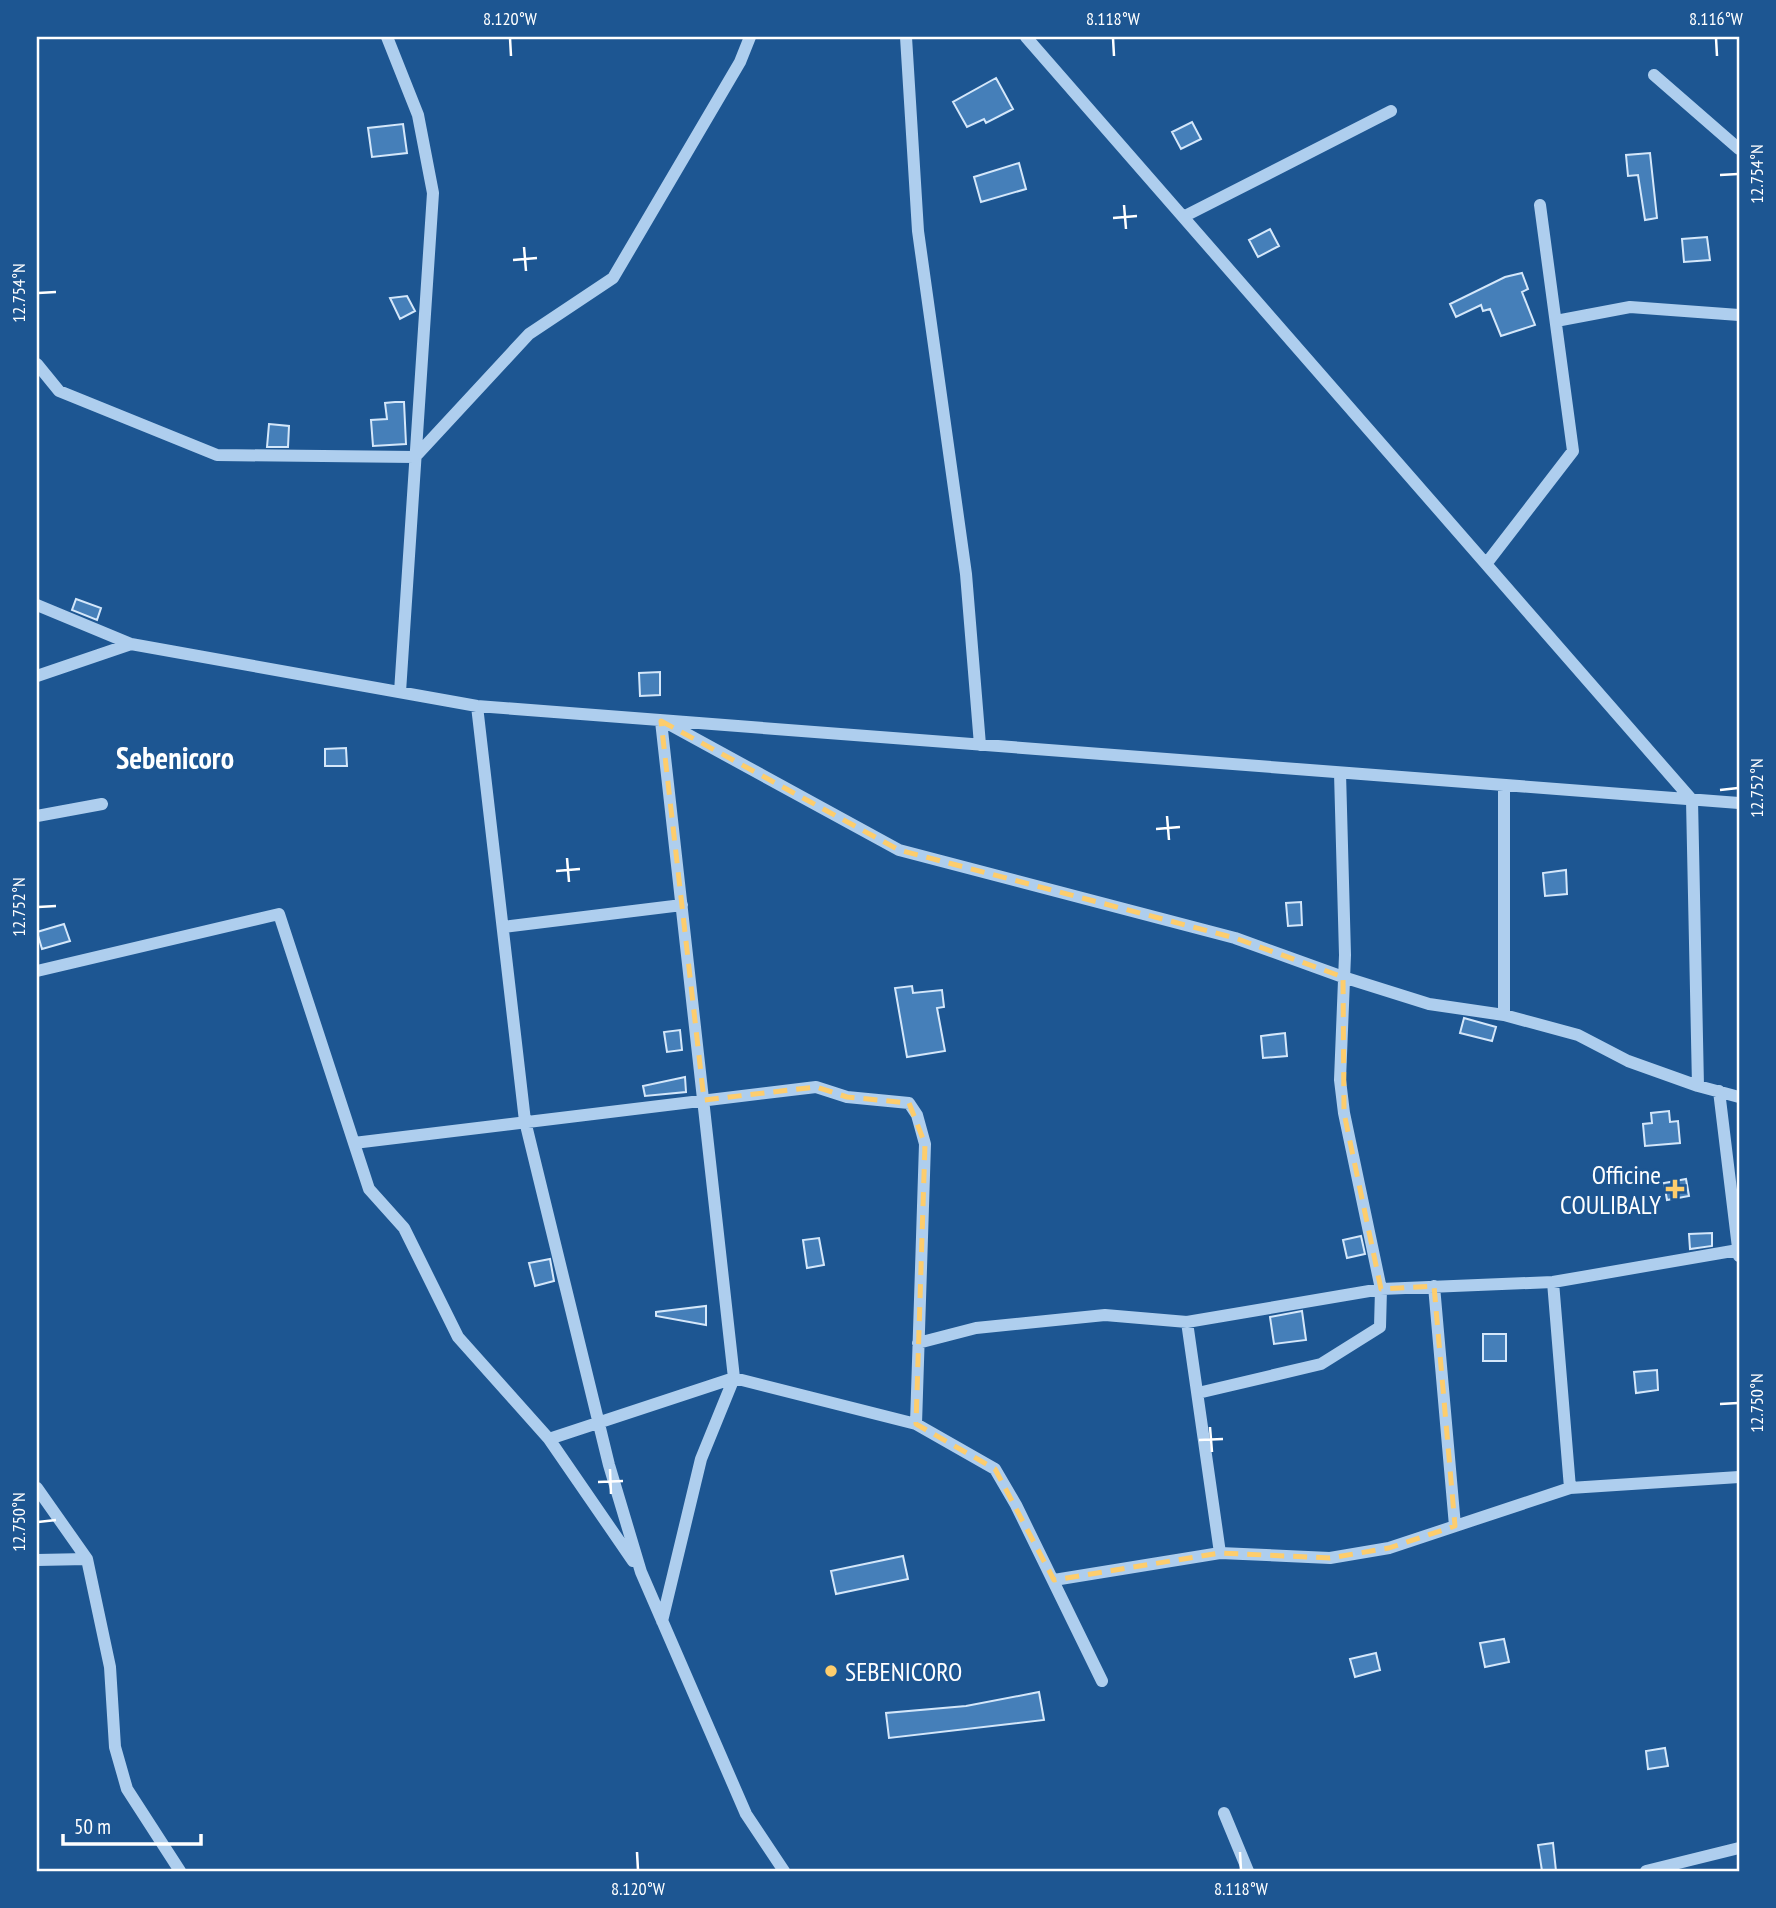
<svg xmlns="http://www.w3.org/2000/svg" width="1776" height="1908" viewBox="0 0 1776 1908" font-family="'PT Sans Narrow',sans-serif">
<rect width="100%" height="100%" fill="#1d5692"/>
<path fill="#457fb9" stroke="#d4e7fa" stroke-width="2" d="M 996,78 L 1013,109 L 986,123 L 984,119 L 967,127 L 953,102 Z
M 1192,122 L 1201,139 L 1181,149 L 1172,132 Z
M 403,124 L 407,153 L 372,157 L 368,128 Z
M 1650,153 L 1657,218 L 1645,220 L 1638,175 L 1628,176 L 1626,155 Z
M 1019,163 L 1026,189 L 981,202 L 974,177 Z
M 1270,229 L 1279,246 L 1258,257 L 1249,240 Z
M 1707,237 L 1710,260 L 1684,262 L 1682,239 Z
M 1522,273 L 1528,289 L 1522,292 L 1535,325 L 1501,336 L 1490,309 L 1483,311 L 1481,305 L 1456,317 L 1450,304 L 1505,277 Z
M 407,296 L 415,311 L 400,319 L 390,298 Z
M 395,402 L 404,402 L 406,444 L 373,446 L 371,420 L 387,419 L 385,403 Z
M 269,424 L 289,426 L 288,447 L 267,447 Z
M 76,599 L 101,608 L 97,620 L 72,610 Z
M 660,672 L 660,695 L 640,696 L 639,673 Z
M 346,748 L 347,766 L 325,766 L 325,749 Z
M 1566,870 L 1567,894 L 1545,896 L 1543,873 Z
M 1301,902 L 1302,925 L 1288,926 L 1286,903 Z
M 64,924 L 70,941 L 42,949 L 37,932 Z
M 912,986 L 913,993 L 942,990 L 944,1007 L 937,1008 L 945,1051 L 907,1057 L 895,988 Z
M 1464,1018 L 1496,1027 L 1492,1041 L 1460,1033 Z
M 680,1030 L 682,1050 L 667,1052 L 664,1032 Z
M 1285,1033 L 1287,1056 L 1263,1058 L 1261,1036 Z
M 685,1077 L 686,1092 L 645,1096 L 643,1086 Z
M 1669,1111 L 1670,1122 L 1678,1121 L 1680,1143 L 1645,1146 L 1643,1124 L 1652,1123 L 1651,1113 Z
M 1686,1179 L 1689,1196 L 1667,1200 L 1664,1183 Z
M 1712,1233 L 1712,1246 L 1690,1249 L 1689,1234 Z
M 1361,1236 L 1365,1254 L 1347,1258 L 1343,1240 Z
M 819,1238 L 824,1265 L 807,1268 L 803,1240 Z
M 550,1259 L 554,1281 L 535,1286 L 529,1263 Z
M 706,1306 L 706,1325 L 656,1316 L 656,1312 Z
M 1302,1311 L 1306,1340 L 1274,1344 L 1270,1317 Z
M 1483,1334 L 1506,1334 L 1506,1361 L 1483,1361 Z
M 1657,1370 L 1658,1390 L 1636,1393 L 1634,1372 Z
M 903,1556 L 908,1579 L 836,1594 L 831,1571 Z
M 1504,1639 L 1509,1662 L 1485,1667 L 1480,1643 Z
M 1376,1653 L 1380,1670 L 1355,1677 L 1350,1659 Z
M 1039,1692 L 1044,1720 L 889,1738 L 886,1713 L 966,1706 Z
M 1665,1748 L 1668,1766 L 1648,1769 L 1646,1751 Z
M 1553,1843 L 1556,1871 L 1542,1871 L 1538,1845 Z"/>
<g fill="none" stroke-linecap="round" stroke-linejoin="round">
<path stroke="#aeceee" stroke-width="12" d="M 387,37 L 418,115 L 433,193 L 400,692
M 906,37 L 918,231 L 966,574 L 980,745
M 1026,37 L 1692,800 L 1698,1086
M 1654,75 L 1739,149
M 1183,217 L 1391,111
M 1556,321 L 1630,307 L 1739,315
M 37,364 L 59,391 L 217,455 L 415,457 L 529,334 L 613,278 L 740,62 L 750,37
M 1486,564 L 1573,451 L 1540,205
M 37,605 L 131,644 L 477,706 L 1739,803
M 37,676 L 131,644
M 477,706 L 525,1121 L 609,1465 L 641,1572 L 746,1814 L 784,1871
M 661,721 L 734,1378 L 701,1459 L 662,1621
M 665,722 L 899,850 L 1235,938 L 1343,977 L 1429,1004 L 1504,1015 L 1578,1035 L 1628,1061 L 1698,1086 L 1739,1097
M 37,816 L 102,804
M 503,927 L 682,905
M 37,971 L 279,914 L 369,1189 L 404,1228 L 458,1337 L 549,1439 L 633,1561
M 1504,1015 L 1504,785
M 1719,1091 L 1739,1256
M 354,1143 L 816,1087 L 847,1097 L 909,1103 L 917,1115 L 925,1144 L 916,1424
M 1553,1282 L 1570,1488
M 1434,1286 L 1455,1526
M 1187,1322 L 1220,1553
M 918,1343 L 976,1328 L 1105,1315 L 1187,1322 L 1381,1289 L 1553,1282 L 1738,1250
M 1198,1393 L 1321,1364 L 1380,1327 L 1381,1289 L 1344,1113 L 1340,1080 L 1345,955 L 1340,773
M 549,1439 L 734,1378 L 916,1424 L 995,1469 L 1016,1505 L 1102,1681
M 37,1488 L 87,1559 L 110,1667 L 115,1747 L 127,1789 L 180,1871
M 37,1560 L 87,1559
M 1054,1580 L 1220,1553 L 1330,1558 L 1389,1548 L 1570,1488 L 1739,1477
M 1224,1813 L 1248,1871
M 1646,1871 L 1739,1848"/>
</g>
<path fill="none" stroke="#fdcd6d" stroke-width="5" stroke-dasharray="14 9" stroke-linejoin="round" d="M 661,721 L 899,850 L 1235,938 L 1343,977 L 1344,1113 L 1381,1289 L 1434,1286 L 1455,1526 L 1389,1548 L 1330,1558 L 1220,1553 L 1054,1580 L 995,1469 L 916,1424 L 925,1144 L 909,1103 L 847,1097 L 816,1087 L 704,1100 Z"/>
<path fill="none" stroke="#fff" stroke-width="2.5" d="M 510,38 L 511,56M 1113,38 L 1114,56M 1716,38 L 1717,56M 1720,175 L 1738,174M 1124,205 L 1126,229M 1113,218 L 1137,216M 524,247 L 526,271M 513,260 L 537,258M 38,293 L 56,292M 1720,790 L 1738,788M 1167,816 L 1169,840M 1156,829 L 1180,827M 567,858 L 569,882M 556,871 L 580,869M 38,907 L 56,906M 1720,1404 L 1738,1403M 1210,1427 L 1212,1452M 1199,1440 L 1223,1439M 610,1469 L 611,1494M 598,1482 L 623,1481M 38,1522 L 56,1520M 637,1852 L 638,1870M 1240,1852 L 1241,1870"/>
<g fill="#fdcd6d" stroke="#1d5692" stroke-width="2.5">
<path d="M1671.5 1178.5h7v7h7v7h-7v7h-7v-7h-7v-7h7z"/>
<circle cx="831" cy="1671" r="7"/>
</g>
<g text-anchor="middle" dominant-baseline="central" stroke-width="5" stroke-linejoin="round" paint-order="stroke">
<g font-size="26" fill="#fff" stroke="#1d5692" text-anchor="end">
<text x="1661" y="1174">Officine<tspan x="1661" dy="30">COULIBALY</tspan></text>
<text x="845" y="1671" text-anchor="start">SEBENICORO</text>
</g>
<g font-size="30" font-weight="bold" fill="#fff" stroke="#1d5692">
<text x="175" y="757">Sebenicoro</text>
</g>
</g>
<rect width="1776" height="1908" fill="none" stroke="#1d5692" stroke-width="77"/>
<path d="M63 1834v10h138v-10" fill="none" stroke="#ffffff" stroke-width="3.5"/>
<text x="74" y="1834" font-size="21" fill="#ffffff" stroke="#1d5692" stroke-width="5" paint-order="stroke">50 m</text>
<rect x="38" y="38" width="1700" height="1832" fill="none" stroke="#fff" stroke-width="2.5"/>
<g font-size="18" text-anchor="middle" fill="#fff">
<text x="510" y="25">8.120°W</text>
<text x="1113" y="25">8.118°W</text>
<text x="1716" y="25">8.116°W</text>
<text transform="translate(1757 174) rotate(-90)" y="6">12.754°N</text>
<text transform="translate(19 293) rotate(-90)" y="6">12.754°N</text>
<text transform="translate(1757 788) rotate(-90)" y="6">12.752°N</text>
<text transform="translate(19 907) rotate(-90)" y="6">12.752°N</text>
<text transform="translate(1757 1403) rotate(-90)" y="6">12.750°N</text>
<text transform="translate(19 1522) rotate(-90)" y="6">12.750°N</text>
<text x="638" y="1895">8.120°W</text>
<text x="1241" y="1895">8.118°W</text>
</g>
</svg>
